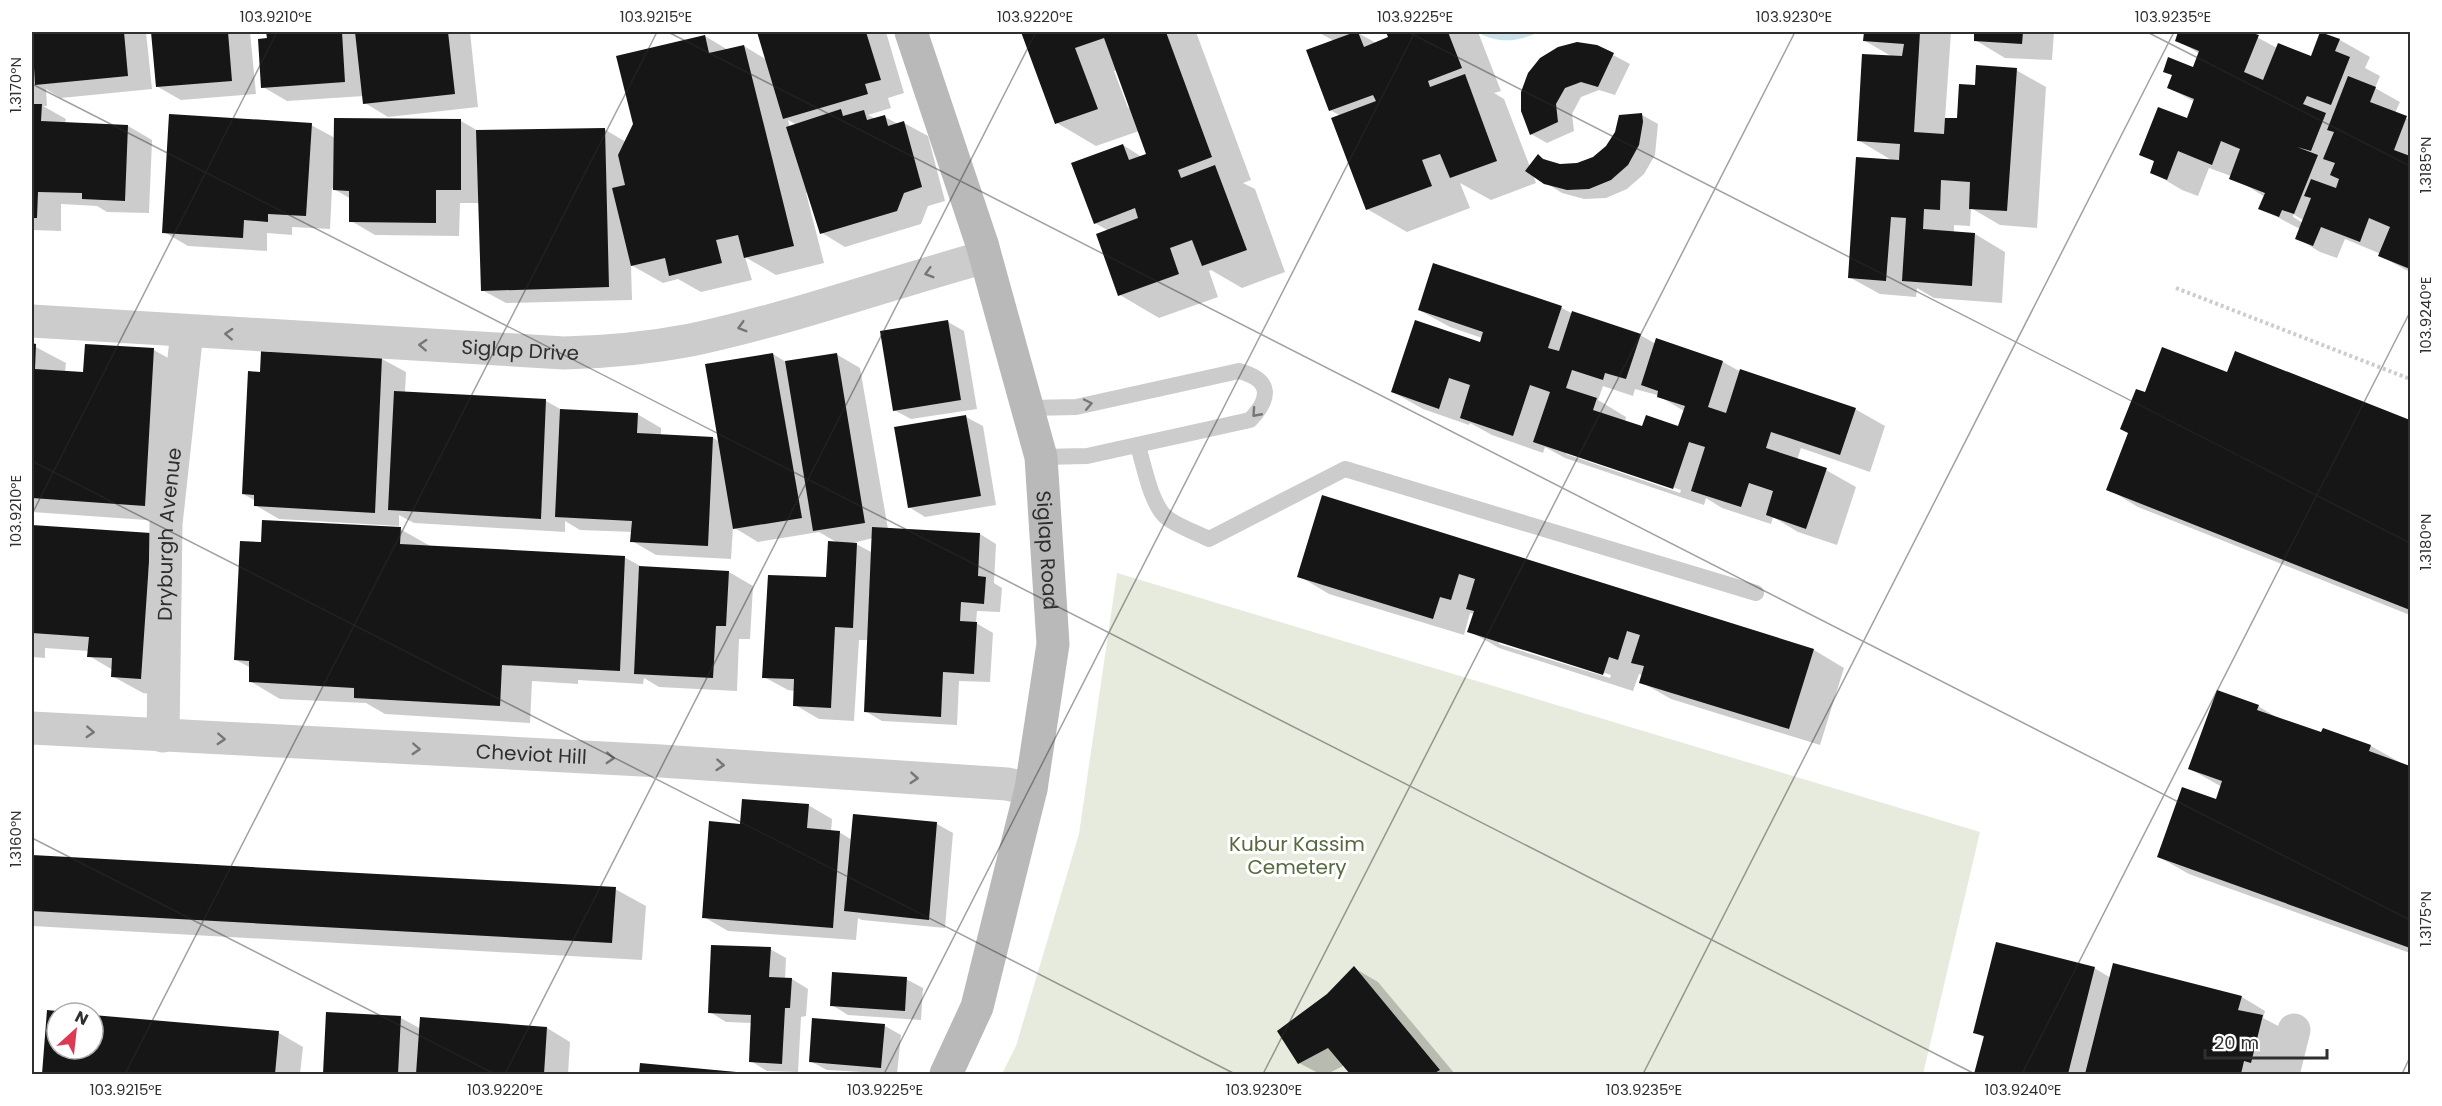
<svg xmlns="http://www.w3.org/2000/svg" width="2442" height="1106" viewBox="0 0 2442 1106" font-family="Poppins,sans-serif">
<rect width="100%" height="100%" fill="#fff"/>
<path fill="#e6ebdd" d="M 1117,573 L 1980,832 L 1923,1074 L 1002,1074 L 1016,1046 L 1079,834 Z"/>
<path fill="#cae0ea" d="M 1477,32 L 1539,32 C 1518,42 1498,44 1477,32 Z"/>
<path fill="#0003" fill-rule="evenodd" d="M 32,32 L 146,32 L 152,89 L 61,98 L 46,89 L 47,106 L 43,106 L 66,119 L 65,123 L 128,126 L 152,140 L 149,213 L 107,212 L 97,206 L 61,204 L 61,231 L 32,230 Z
M 152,32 L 250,32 L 256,94 L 181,100 L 158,87 Z
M 268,32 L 470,32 L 478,107 L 388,117 L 365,103 L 364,96 L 287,101 L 263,87 Z
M 759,32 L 886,32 L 904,93 L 888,98 L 891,108 L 868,115 L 876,119 L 885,117 L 898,124 L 904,123 L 928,136 L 945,201 L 928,206 L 921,224 L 845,247 L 822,233 L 808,192 L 806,193 L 824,263 L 776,275 L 745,257 L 752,280 L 701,292 L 678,279 L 663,283 L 631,265 L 632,300 L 506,303 L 482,290 L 479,203 L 460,203 L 459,236 L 375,235 L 351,221 L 351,199 L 332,188 L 330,229 L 292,227 L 292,235 L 267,233 L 267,251 L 188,246 L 164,232 L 311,125 L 335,138 L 461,121 L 480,132 L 604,129 L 626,142 L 705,36 L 728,50 L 744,46 L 767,60 ZM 788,120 L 797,125 L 790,127 Z
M 1022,32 L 1196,32 L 1251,180 L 1243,183 L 1255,189 L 1285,272 L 1242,288 L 1211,270 L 1209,271 L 1218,297 L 1159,318 L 1120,295 L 1109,231 L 1095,223 L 1123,145 L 1142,157 L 1148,155 L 1139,131 L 1096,146 L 1057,123 ZM 1117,70 L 1130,107 L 1128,108 L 1114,71 Z
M 1318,32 L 1368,32 L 1360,34 L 1376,43 L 1390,38 L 1387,32 L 1478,32 L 1501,91 L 1494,93 L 1504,99 L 1530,167 L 1538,156 L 1559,166 L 1577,164 L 1593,159 L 1642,115 L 1658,124 L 1655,155 L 1644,174 L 1627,189 L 1606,198 L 1584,199 L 1562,193 L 1533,175 L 1536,183 L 1491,200 L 1460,183 L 1470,208 L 1407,232 L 1367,209 L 1341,116 L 1330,110 L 1334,41 Z
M 1866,32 L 1951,32 L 1945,119 L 1958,120 L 1977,87 L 2016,70 L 2046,87 L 2037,228 L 2000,225 L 1971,208 L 1970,226 L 1954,225 L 1954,233 L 1975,234 L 2005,252 L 2002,303 L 1934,298 L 1917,288 L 1916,297 L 1880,294 L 1849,277 L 1893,161 L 1858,140 L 1893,57 L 1865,41 Z
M 1976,32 L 2054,32 L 2052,60 L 2005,58 L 1975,40 Z
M 2180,32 L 2255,32 L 2253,35 L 2277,48 L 2311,58 L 2321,33 L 2340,40 L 2370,57 L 2365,68 L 2380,76 L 2375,88 L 2400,102 L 2395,113 L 2410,120 L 2410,272 L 2380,256 L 2381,254 L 2345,239 L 2337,258 L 2320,252 L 2297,238 L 2300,229 L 2260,208 L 2265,197 L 2231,176 L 2209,168 L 2198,196 L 2182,190 L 2152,172 L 2156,162 L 2141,154 L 2188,120 L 2195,102 L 2169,88 L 2174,76 L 2165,71 L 2194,69 L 2200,54 L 2177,40 ZM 2293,214 L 2303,220 L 2303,223 L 2293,217 Z
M 1596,46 L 1630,64 L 1615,95 L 1599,90 L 1581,97 L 1572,114 L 1574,131 L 1547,143 L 1531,134 L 1558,48 Z
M 1434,265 L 1562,308 L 1573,314 L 1640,335 L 1656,344 L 1657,340 L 1723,362 L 1741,372 L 1855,409 L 1885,426 L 1870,472 L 1801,448 L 1797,460 L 1826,470 L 1856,487 L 1837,545 L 1798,532 L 1773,517 L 1771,524 L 1722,508 L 1706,498 L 1704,505 L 1565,458 L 1545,447 L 1543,453 L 1492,435 L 1470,423 L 1469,425 L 1423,409 L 1393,392 L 1480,344 L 1482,338 L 1450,327 L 1419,310 ZM 1603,386 L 1633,396 L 1635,389 L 1657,395 L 1684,411 L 1679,428 L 1643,428 L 1625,422 L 1626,417 L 1598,400 ZM 1566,451 L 1681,490 L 1680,493 L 1566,454 Z
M 948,322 L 964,331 L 977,409 L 911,419 L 894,410 Z
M 32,345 L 66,363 L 65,372 L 85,374 L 86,345 L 154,350 L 184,367 L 175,522 L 32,512 Z
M 2236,353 L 2410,422 L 2410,615 L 2138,507 L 2108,489 L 2145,394 L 2228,374 Z
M 773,354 L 786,362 L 836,354 L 860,368 L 888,529 L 980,534 L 996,544 L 994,583 L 1002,588 L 1000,612 L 977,611 L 976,623 L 993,633 L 990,682 L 959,681 L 957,725 L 882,721 L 865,711 L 869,640 L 859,640 L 854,721 L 819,719 L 795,705 L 795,691 L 788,690 L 764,677 L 828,579 L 838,543 L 819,532 L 758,542 L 733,527 L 731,559 L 656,555 L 632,541 L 633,532 L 580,530 L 565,521 L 565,532 L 414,523 L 399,515 L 399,526 L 279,519 L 255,505 L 256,501 L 243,494 L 261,374 L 382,359 L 406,372 L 405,393 L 546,401 L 562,410 L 637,414 L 661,428 L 661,435 L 713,438 L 720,442 ZM 873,538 L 873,553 L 856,544 L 849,544 Z
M 966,417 L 983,426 L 996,505 L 925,517 L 909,507 Z
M 1323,497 L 1814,650 L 1844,668 L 1820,745 L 1671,699 L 1641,682 L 1643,675 L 1639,674 L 1633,691 L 1499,648 L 1469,631 L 1474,614 L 1470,613 L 1464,635 L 1329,594 L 1299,576 ZM 1499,640 L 1611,675 L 1610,678 L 1499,644 Z
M 32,527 L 150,535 L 171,696 L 143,693 L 112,676 L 113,670 L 89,656 L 89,651 L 45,648 L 45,658 L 32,657 Z
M 400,529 L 432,547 L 624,557 L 644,568 L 729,572 L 753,586 L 750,639 L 739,639 L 737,691 L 659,687 L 644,678 L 643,684 L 578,680 L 578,684 L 532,681 L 530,723 L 385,714 L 366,703 L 280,699 L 250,681 L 251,668 L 236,660 L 263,544 Z
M 2258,706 L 2281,720 L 2322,734 L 2323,730 L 2371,746 L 2410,768 L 2410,953 L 2189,874 L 2159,857 L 2216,801 L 2222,787 L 2190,769 Z
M 808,805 L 832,819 L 831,832 L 839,832 L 852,840 L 937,824 L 953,833 L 945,928 L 862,920 L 858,918 L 856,940 L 728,931 L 704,917 L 741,825 Z
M 32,857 L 615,889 L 646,906 L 642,960 L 32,926 Z
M 770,949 L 786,958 L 785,979 L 792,979 L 808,989 L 806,1016 L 801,1017 L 798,1072 L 767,1071 L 751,1061 L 752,1023 L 726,1022 L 710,1012 Z
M 1354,968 L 1378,982 L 1455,1074 L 1352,1074 L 1345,1065 L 1327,1074 L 1320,1074 L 1299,1063 L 1328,995 Z
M 2094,968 L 2111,978 L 2242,997 L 2265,1011 L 2263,1018 L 2286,1030 L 2268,1074 L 1976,1074 L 1985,1038 L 1975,1032 Z
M 906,979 L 923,988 L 921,1020 L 848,1015 L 832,1005 Z
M 48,1012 L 58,1013 L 57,1049 L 93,1049 L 93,1016 L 279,1033 L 303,1047 L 300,1074 L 43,1074 Z
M 328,1013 L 401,1018 L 421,1029 L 547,1028 L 570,1042 L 568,1074 L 324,1074 Z
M 885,1026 L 901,1035 L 897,1074 L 827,1070 L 810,1061 Z
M 642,1064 L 758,1074 L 640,1074 Z"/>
<path fill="#161616" d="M 32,32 L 124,32 L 128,76 L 35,85 Z
M 151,32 L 228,32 L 232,81 L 156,87 Z
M 266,32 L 342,32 L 345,82 L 261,88 L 258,39 L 267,38 Z
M 355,32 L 448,32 L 455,94 L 363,104 Z
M 757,32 L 866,32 L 881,80 L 865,84 L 868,94 L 783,119 Z
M 1021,32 L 1166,32 L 1212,157 L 1178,170 L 1181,178 L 1215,165 L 1247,250 L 1202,266 L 1192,240 L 1170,248 L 1179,274 L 1118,296 L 1096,234 L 1138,218 L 1135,208 L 1094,224 L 1071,163 L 1123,144 L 1129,160 L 1146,154 L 1104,38 L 1075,48 L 1098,109 L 1055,124 Z
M 1355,32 L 1358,32 L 1364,47 L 1388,37 L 1386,32 L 1448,32 L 1462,68 L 1428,81 L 1430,87 L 1465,74 L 1497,161 L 1450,178 L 1440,154 L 1422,160 L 1432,186 L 1366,210 L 1331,118 L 1376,101 L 1373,95 L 1329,111 L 1306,50 Z
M 1864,32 L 1920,32 L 1914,132 L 1944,134 L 1945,118 L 1957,118 L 1959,84 L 1975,85 L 1976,65 L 2017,68 L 2007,211 L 1969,209 L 1970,182 L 1941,180 L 1940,210 L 1924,209 L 1923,229 L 1975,233 L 1972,286 L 1902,281 L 1906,218 L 1891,217 L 1886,281 L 1848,278 L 1856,157 L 1899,160 L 1900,144 L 1857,141 L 1862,54 L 1902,56 L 1904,44 L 1863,41 Z
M 1974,32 L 2023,32 L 2022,44 L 1974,41 Z
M 2178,32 L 2249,32 L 2259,35 L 2244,72 L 2263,80 L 2278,43 L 2311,56 L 2320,32 L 2340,39 L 2335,51 L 2350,57 L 2331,105 L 2307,96 L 2303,104 L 2326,113 L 2311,151 L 2297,147 L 2318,155 L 2294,214 L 2282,210 L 2279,217 L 2258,209 L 2265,193 L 2229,179 L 2240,149 L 2221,141 L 2212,165 L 2178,151 L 2167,180 L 2150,173 L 2154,161 L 2139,155 L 2158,107 L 2187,118 L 2194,99 L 2167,88 L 2172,75 L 2163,72 L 2168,57 L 2193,67 L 2199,51 L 2175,41 Z
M 705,35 L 709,53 L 744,45 L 794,246 L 744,258 L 738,235 L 716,240 L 722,263 L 669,276 L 665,258 L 631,266 L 612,188 L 625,185 L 618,155 L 633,124 L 616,56 Z
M 1577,42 L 1597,45 L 1614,53 L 1598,87 L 1581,82 L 1565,88 L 1556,104 L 1558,122 L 1530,135 L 1521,111 L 1521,92 L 1528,73 L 1540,58 L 1558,47 Z
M 2348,76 L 2376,87 L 2370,102 L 2407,116 L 2394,150 L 2410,156 L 2410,269 L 2378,256 L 2390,227 L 2369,218 L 2360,242 L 2321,227 L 2313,246 L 2295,239 L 2311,198 L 2304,196 L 2311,179 L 2336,188 L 2339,179 L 2330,175 L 2335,163 L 2323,159 L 2334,132 L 2327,130 Z
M 32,104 L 42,104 L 41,121 L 128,125 L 125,201 L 82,199 L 82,193 L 38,192 L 37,218 L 32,218 Z
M 841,109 L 843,116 L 864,110 L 867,120 L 885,115 L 888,126 L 904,121 L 922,187 L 904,193 L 897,211 L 820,234 L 786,127 Z
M 1642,113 L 1643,122 L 1639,145 L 1628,165 L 1611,180 L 1589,189 L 1567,190 L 1544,184 L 1525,171 L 1538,154 L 1543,159 L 1560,164 L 1577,163 L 1593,157 L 1606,146 L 1615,132 L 1619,115 Z
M 169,114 L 312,123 L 306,216 L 268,214 L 268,222 L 244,220 L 243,238 L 162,233 Z
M 334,118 L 461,119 L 461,190 L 436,190 L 436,223 L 349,222 L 349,191 L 333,190 Z
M 605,128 L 609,287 L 481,291 L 476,130 Z
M 1433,263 L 1562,306 L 1548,348 L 1559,351 L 1572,311 L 1641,334 L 1626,379 L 1605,373 L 1603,380 L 1572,370 L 1566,388 L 1597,398 L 1593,410 L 1642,426 L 1646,415 L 1678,426 L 1685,406 L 1657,397 L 1658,391 L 1641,385 L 1656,338 L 1723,361 L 1708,407 L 1726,413 L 1740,369 L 1856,408 L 1840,455 L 1771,432 L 1766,448 L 1827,468 L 1806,529 L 1766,515 L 1773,491 L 1749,483 L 1741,507 L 1691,491 L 1705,447 L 1689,442 L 1673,489 L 1533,442 L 1550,392 L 1530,385 L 1513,436 L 1460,418 L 1470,385 L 1449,378 L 1439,409 L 1391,392 L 1415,320 L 1480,342 L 1483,332 L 1418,310 Z
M 948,320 L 961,400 L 893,411 L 880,331 Z
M 32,343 L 36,344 L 35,369 L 83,372 L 85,344 L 154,348 L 145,506 L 32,498 Z
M 2162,347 L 2227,372 L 2235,351 L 2410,420 L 2410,610 L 2106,490 L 2128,433 L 2120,429 L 2136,389 L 2145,392 Z
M 261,351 L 382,357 L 375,513 L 254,506 L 254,495 L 242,494 L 248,371 L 260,372 Z
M 773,353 L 802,518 L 733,529 L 705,364 Z
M 837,353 L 865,523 L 813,531 L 785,361 Z
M 394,391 L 546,399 L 541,519 L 388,510 Z
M 560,409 L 638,413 L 637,433 L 713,437 L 708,546 L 630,542 L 632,521 L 555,517 Z
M 966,415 L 981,496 L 908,508 L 894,427 Z
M 1322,495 L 1814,649 L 1789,729 L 1639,683 L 1644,666 L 1631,663 L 1640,635 L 1627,631 L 1618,660 L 1609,657 L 1603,675 L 1467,632 L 1474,611 L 1466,609 L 1475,579 L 1459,574 L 1451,600 L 1440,597 L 1433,619 L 1297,577 Z
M 262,520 L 401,527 L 400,544 L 625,556 L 620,671 L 502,665 L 500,706 L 354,698 L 354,688 L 249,682 L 249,661 L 234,660 L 240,541 L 261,542 Z
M 32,525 L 151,533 L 141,679 L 111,677 L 112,658 L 87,657 L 89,637 L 32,633 Z
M 872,527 L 980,533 L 978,576 L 986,577 L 984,604 L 961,602 L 960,621 L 977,622 L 974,674 L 943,672 L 941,717 L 864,712 Z
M 828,541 L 857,543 L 853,628 L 835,627 L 831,708 L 793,706 L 794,679 L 762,678 L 768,575 L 826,577 Z
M 639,566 L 729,571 L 726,626 L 716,626 L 713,678 L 634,674 Z
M 2217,690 L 2259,705 L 2257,710 L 2321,732 L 2323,728 L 2371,745 L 2369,751 L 2410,766 L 2410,948 L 2157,857 L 2182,787 L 2216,799 L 2222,781 L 2188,769 Z
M 742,799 L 809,804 L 807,828 L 840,831 L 833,928 L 702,918 L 709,821 L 740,824 Z
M 853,814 L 937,822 L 929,920 L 844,911 Z
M 32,855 L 616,887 L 612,943 L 32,911 Z
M 1996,942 L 2095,967 L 2068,1074 L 1974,1074 L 1984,1036 L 1973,1033 Z
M 711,945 L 771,947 L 769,977 L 792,978 L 790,1008 L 785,1008 L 782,1064 L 749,1062 L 751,1015 L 708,1013 Z
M 2113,963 L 2242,996 L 2238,1010 L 2263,1015 L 2251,1063 L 2244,1061 L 2241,1074 L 2085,1074 Z
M 1354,966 L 1440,1070 L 1433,1074 L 1350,1074 L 1328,1048 L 1298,1064 L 1277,1031 L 1327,994 Z
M 832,972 L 907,977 L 905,1011 L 830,1006 Z
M 47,1010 L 57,1011 L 57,1049 L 93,1049 L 93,1015 L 279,1031 L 275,1074 L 42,1074 Z
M 326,1012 L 401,1016 L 398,1074 L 323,1074 Z
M 420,1017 L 547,1027 L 544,1074 L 416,1074 Z
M 812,1018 L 885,1024 L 881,1068 L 809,1062 Z
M 640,1063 L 747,1073 L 747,1074 L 639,1074 Z"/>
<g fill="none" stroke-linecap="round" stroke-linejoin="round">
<path stroke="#ccc" stroke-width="4" stroke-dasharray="3 3" stroke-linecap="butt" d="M 2176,288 L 2410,379"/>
<path stroke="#ccc" stroke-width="16" d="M 1029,408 L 1076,407 L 1239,371 C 1272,380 1271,398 1250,420 L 1087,456 L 1041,457
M 1138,446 C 1144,466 1151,504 1166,517 C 1178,527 1196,532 1209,539 L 1345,469 L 1756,593"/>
<g stroke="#ccc" stroke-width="33">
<path id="s1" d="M 32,321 L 564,353 C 606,352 649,348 691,340 C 790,319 887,284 985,257 L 982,244"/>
<path id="s2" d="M 32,728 L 661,761 L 1007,784 L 1031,789"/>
<path id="s3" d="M 163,736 L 166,524 L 187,331"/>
<path d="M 2283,1074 L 2294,1030"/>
</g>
<path stroke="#b9b9b9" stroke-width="33" id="s4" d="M 911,32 L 982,244 L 1041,457 L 1053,644 L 1031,789 L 1016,849 L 977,1007 L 946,1074"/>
</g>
<defs><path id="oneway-chevron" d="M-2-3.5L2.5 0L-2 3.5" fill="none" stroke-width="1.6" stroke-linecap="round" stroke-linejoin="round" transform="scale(1.5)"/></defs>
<g stroke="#767676">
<use href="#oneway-chevron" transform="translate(929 273) rotate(164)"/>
<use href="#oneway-chevron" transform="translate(742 327) rotate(164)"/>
<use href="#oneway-chevron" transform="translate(229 334) rotate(-177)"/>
<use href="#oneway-chevron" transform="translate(423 345) rotate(-177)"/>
<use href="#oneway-chevron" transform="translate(1088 404) rotate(-12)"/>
<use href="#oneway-chevron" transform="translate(1256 413) rotate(132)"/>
<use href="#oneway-chevron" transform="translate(90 732) rotate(3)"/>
<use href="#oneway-chevron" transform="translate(221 739) rotate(3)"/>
<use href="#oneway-chevron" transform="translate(416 749) rotate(3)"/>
<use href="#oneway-chevron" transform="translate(610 758) rotate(3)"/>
<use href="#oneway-chevron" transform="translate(720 765) rotate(4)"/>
<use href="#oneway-chevron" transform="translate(914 778) rotate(4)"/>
</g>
<path fill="none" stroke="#2f2f2f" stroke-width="1.5" stroke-opacity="0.45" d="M 668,32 L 2410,920M 1408,32 L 2410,543M 2147,32 L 2410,166M 32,84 L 1975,1074M 32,461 L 1235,1074M 32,514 L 277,32M 32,838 L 495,1074M 125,1074 L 657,32M 505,1074 L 1036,32M 884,1074 L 1415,32M 1263,1074 L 1795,32M 1643,1074 L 2174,32M 2022,1074 L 2410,312M 2402,1074 L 2410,1057"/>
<g text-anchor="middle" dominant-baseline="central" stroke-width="6" stroke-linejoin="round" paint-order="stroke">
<g font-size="20" fill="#2f2f2f" stroke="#fff">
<text stroke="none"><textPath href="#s1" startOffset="489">Siglap Drive</textPath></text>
<text stroke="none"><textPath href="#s3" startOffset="202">Dryburgh Avenue</textPath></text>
<text stroke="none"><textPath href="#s4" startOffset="538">Siglap Road</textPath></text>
<text stroke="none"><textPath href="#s2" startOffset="500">Cheviot Hill</textPath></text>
</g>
<g font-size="20" fill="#55683e" stroke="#fff">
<text x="1297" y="844">Kubur Kassim<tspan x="1297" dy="23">Cemetery</tspan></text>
</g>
</g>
<rect width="2442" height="1106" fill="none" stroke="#ffffff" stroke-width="66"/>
<g transform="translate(75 1031) rotate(27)"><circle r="28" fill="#ffffff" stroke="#acacac" stroke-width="1.5"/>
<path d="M0-4.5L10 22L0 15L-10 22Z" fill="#dc3a53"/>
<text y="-9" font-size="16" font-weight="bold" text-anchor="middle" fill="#2f2f2f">N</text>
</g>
<path d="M2205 1049v9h122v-9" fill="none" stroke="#2f2f2f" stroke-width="3"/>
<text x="2214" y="1049" font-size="18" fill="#2f2f2f" stroke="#ffffff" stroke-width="4.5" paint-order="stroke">20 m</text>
<rect x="33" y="33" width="2376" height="1040" fill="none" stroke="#2f2f2f" stroke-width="2"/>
<g font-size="15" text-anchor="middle" fill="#2f2f2f">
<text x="276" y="22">103.9210°E</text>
<text x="656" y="22">103.9215°E</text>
<text x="1035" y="22">103.9220°E</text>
<text x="1415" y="22">103.9225°E</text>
<text x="1794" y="22">103.9230°E</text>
<text x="2173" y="22">103.9235°E</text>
<text transform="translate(16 85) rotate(-90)" y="5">1.3170°N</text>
<text transform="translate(2426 165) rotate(-90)" y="5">1.3185°N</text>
<text transform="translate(2426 315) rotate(-90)" y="5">103.9240°E</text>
<text transform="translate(16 511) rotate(-90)" y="5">103.9210°E</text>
<text transform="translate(2426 542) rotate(-90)" y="5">1.3180°N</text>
<text transform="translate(16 839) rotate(-90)" y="5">1.3160°N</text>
<text transform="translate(2426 919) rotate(-90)" y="5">1.3175°N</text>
<text x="126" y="1095">103.9215°E</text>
<text x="505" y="1095">103.9220°E</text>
<text x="885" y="1095">103.9225°E</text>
<text x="1264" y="1095">103.9230°E</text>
<text x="1644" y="1095">103.9235°E</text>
<text x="2023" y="1095">103.9240°E</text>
</g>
</svg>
